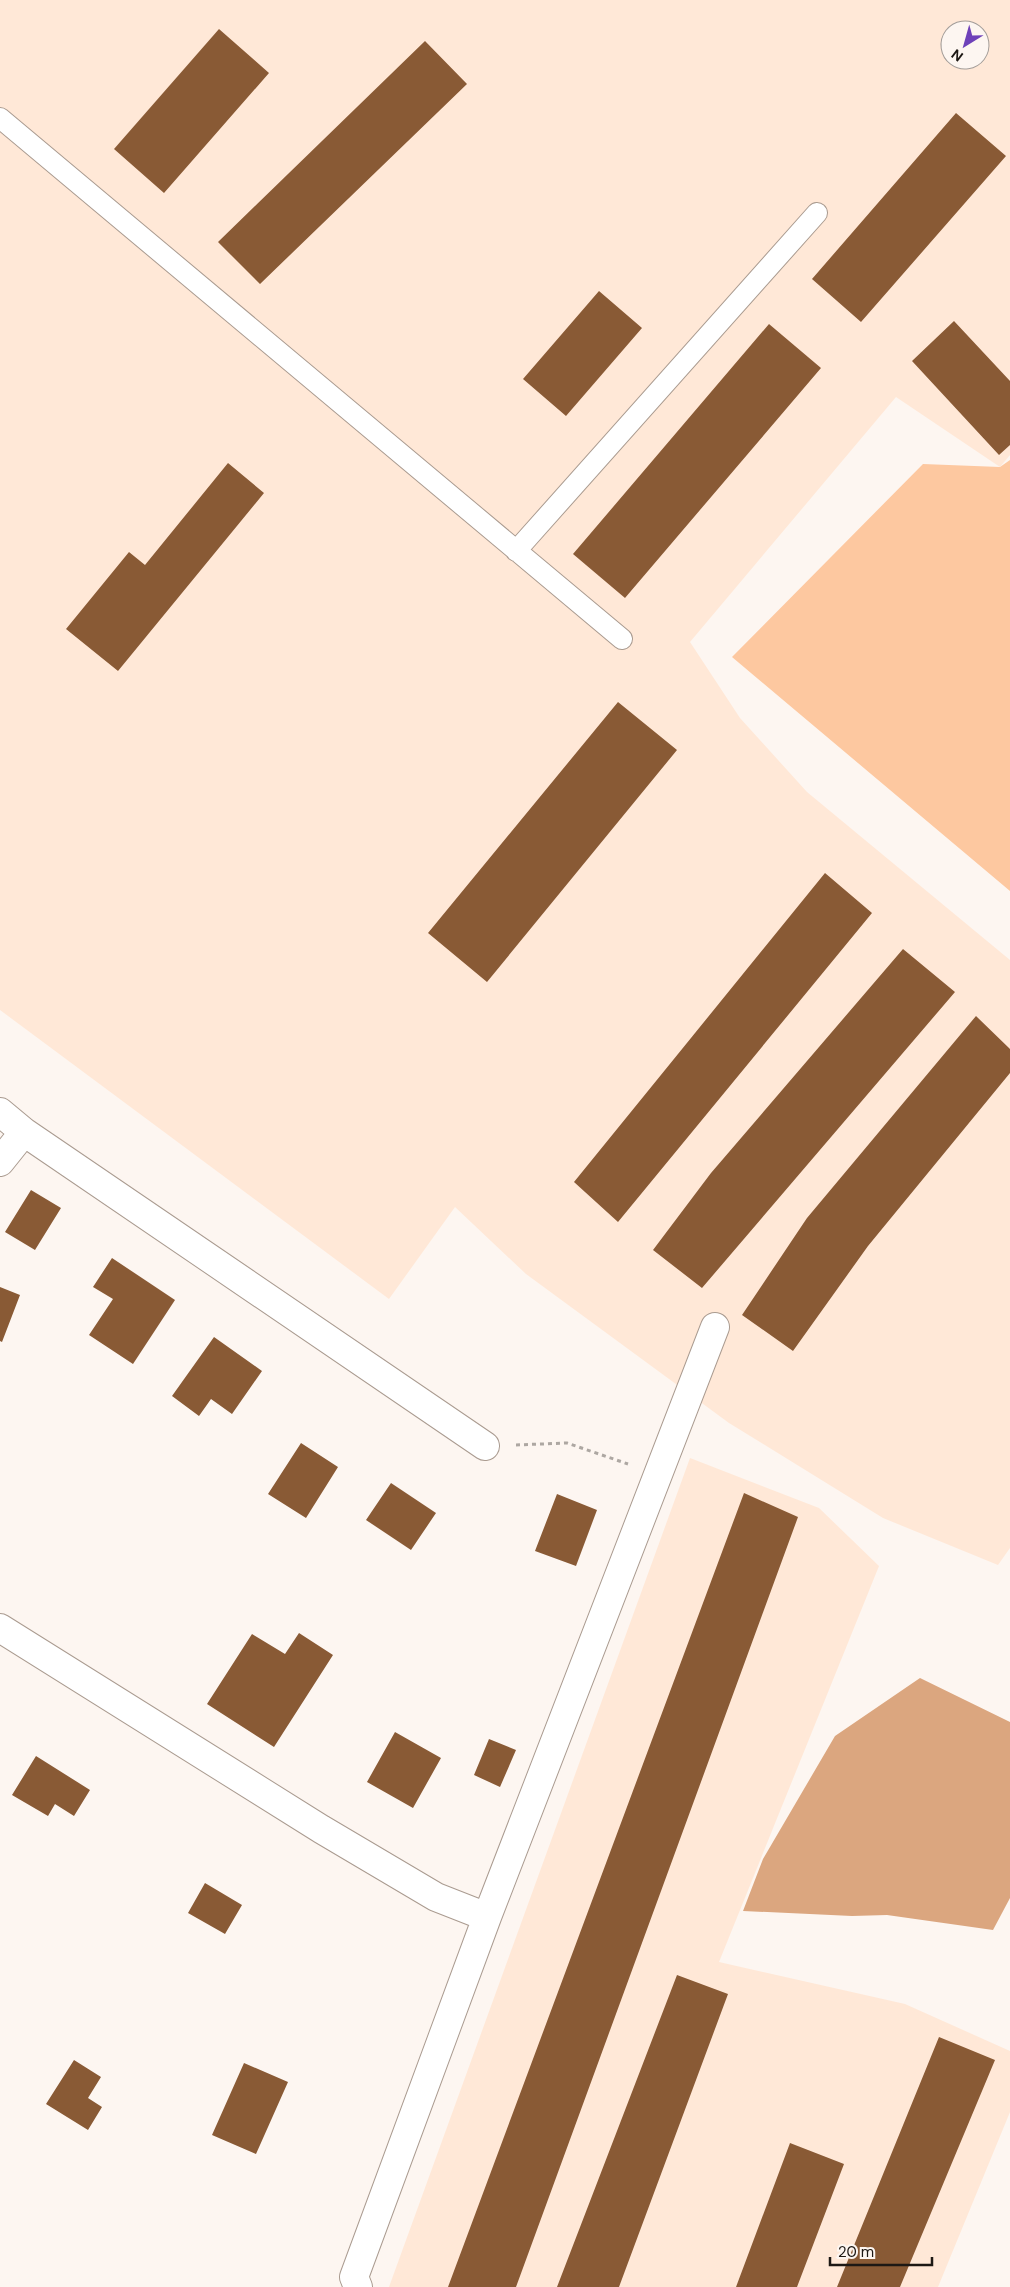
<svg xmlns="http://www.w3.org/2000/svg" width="1010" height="2287" viewBox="0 0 1010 2287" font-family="'DM Sans',sans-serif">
<rect width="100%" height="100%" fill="#fdf6f1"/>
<path fill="#ffe8d7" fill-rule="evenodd" d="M 0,0 L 1010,0 L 1010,455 L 1000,467 L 896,397 L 690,642 L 740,718 L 807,792 L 1010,960 L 1010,1548 L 998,1565 L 883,1518 L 729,1423 L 526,1274 L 455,1207 L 389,1299 L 0,1010 ZM 950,30 L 980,30 L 980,60 L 950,60 Z
M 690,1458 L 819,1508 L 879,1566 L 719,1962 L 905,2004 L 1010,2051 L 1010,2112 L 938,2287 L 389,2287 Z"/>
<path fill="#fdc8a0" d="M 1010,460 L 1010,891 L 732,657 L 923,464 L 1000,467 Z"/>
<path fill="#dba67f" d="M 920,1678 L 1010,1722 L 1010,1898 L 993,1930 L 887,1915 L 852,1916 L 743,1911 L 763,1859 L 835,1736 Z"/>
<path fill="#895a35" d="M 219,29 L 269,73 L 164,193 L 114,149 Z
M 425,41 L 467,84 L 260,284 L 218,242 Z
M 956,113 L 1006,156 L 861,322 L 812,279 Z
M 599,291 L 642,328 L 566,416 L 523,379 Z
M 954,321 L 1010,381 L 1010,445 L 999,455 L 912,361 Z
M 769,324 L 821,368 L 625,598 L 573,554 Z
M 228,463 L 264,493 L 118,671 L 66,629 L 129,552 L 145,565 Z
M 618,702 L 677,750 L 487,982 L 428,933 Z
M 825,873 L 872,913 L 618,1222 L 574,1182 Z
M 903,949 L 955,992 L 702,1288 L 653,1250 L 711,1173 Z
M 976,1016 L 1010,1049 L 1010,1073 L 868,1246 L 793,1351 L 742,1315 L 807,1218 Z
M 31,1190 L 61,1208 L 35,1250 L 5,1232 Z
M 112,1258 L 175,1300 L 133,1364 L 89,1335 L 113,1299 L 93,1287 Z
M 0,1287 L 20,1295 L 2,1342 L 0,1341 Z
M 214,1337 L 262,1371 L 232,1414 L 211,1399 L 199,1416 L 172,1396 Z
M 301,1443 L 338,1467 L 306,1518 L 268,1494 Z
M 391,1483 L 436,1513 L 411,1550 L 366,1520 Z
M 744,1493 L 798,1517 L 516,2287 L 448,2287 Z
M 557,1494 L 597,1510 L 576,1566 L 535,1551 Z
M 299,1633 L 333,1655 L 274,1747 L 207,1704 L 252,1634 L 285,1654 Z
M 395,1732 L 441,1758 L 413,1808 L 367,1782 Z
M 489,1739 L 516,1750 L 500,1787 L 474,1775 Z
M 36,1756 L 90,1790 L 74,1816 L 55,1804 L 48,1816 L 12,1795 Z
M 205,1883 L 242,1905 L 225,1934 L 188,1913 Z
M 677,1975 L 728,1994 L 619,2287 L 557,2287 Z
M 939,2037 L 995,2060 L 900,2287 L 837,2287 Z
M 74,2060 L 101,2077 L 88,2098 L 102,2107 L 88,2130 L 46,2104 Z
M 244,2063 L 288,2082 L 256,2154 L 212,2135 Z
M 790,2143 L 844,2164 L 797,2287 L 736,2287 Z"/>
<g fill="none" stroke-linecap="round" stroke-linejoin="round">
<g stroke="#aa9b90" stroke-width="22">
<path id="lane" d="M 0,118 L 622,639
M 516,551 L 817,213"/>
</g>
<g stroke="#aa9b90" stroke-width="30">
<path id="street" d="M 0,1112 L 24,1132 L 0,1162
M 24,1132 L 485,1446
M 0,1628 L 321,1829 L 436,1897 L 487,1917
M 358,2287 L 354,2277 L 487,1917 L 715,1327"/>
</g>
<path stroke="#ada7a2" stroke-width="3" stroke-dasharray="4 4" stroke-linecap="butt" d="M 516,1445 L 567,1443 L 628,1464"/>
<use href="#lane" stroke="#fff" stroke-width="20"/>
<use href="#street" stroke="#fff" stroke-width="28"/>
</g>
<g transform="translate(965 45) rotate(217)"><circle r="24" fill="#fdf6f1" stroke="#a39d99"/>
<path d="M0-4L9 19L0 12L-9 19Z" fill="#6e41b9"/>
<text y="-8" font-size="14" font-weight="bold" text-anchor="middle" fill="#1d1814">N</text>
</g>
<path d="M830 2257v8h102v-8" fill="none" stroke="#1d1814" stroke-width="2.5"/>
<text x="838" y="2257" font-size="15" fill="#1d1814" stroke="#fdf6f1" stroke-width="4" paint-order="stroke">20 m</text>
</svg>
